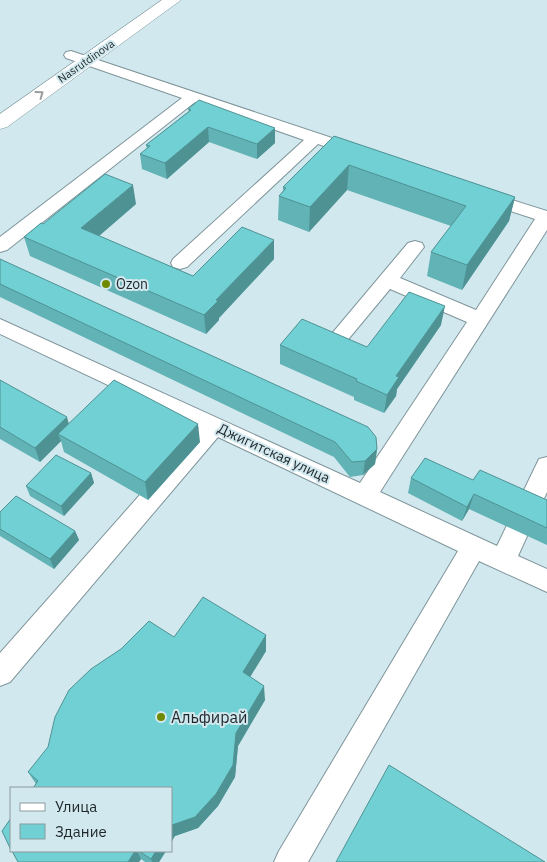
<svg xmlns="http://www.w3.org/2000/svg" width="547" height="862" viewBox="0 0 547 862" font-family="'IBM Plex Sans',sans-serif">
<rect width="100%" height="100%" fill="#d1e8ee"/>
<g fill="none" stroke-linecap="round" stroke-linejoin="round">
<g stroke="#7f959b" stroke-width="2">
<path id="minor" d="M 71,51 L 362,148 L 364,152 L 362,156 L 356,157 L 318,144 L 187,267 L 180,269 L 173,267 L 171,263 L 173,259 L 304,140 L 195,102 L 7,250 L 0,252 L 0,237 L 182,98 L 66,58 L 64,55 L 66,52 Z
M 483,191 L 547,211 L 547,230 L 380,492 L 497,546 L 539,459 L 547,457 L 547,492 L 518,556 L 547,569 L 547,592 L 479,561 L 308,862 L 274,862 L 279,851 L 458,551 L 218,437 L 10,682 L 0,686 L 0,653 L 199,428 L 0,334 L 0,319 L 360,483 L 467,322 L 390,289 L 341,348 L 334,350 L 327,348 L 324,343 L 408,243 L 415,241 L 422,243 L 424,247 L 400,278 L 476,310 L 535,219 L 477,200 L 474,196 L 477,192 Z"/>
</g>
<g stroke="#7f959b" stroke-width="1">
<path id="major" d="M 162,0 L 181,0 L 7,127 L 0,129 L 0,114 Z"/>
</g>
<use href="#minor" fill="#fff" fill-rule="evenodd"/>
<use href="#major" fill="#fff" fill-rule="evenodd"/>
</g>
<path fill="#61b3b5" d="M 188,109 L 275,143 L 257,159 L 209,142 L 167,179 L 142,169 L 140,154 L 147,149 L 146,145 L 189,111 Z
M 334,136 L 515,197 L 509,221 L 462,290 L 427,276 L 431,252 L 451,226 L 347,190 L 309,232 L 278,220 L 279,196 L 283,191 L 283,187 Z
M 136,204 L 99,236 L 193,276 L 274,259 L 219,318 L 219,320 L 206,334 L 30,256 L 24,237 L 43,224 Z
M 0,259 L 377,449 L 375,464 L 363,475 L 350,477 L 334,457 L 0,297 Z
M 441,325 L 397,389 L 396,396 L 384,413 L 354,400 L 354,397 L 280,364 L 280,345 L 367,347 Z
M 0,380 L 69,424 L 200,442 L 148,500 L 64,452 L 61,441 L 40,462 L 0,439 Z
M 91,473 L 94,483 L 64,516 L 30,496 L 26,486 Z
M 411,478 L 473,480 L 547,500 L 547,545 L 469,509 L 462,521 L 408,493 Z
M 0,512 L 75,531 L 79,540 L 54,569 L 0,536 Z
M 266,635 L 266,651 L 250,677 L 265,700 L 238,746 L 235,777 L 218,806 L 198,828 L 175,836 L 36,784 L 28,772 L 174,637 Z
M 12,851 L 166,851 L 159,862 L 145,862 L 141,859 L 139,862 L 18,862 Z"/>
<path fill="#4f9294" d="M 208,127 L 209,142 L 167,179 L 165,163 Z
M 275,128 L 275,143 L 257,159 L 257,144 Z
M 349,165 L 347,190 L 309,232 L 310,207 Z
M 133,185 L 136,204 L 85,248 L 81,228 Z
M 515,197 L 509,221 L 462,290 L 467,265 Z
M 274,240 L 274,259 L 219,318 L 219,320 L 206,334 L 204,315 L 216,300 Z
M 445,306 L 441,325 L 397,389 L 396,396 L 384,413 L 387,395 L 396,376 Z
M 67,417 L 71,432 L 58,434 L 61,441 L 40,462 L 35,448 Z
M 198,424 L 200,442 L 148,500 L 145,482 Z
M 377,449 L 375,464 L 363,475 L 365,461 Z
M 91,473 L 94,483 L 64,516 L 61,506 Z
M 474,494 L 469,509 L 462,521 L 467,507 Z
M 75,531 L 79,540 L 54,569 L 50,559 Z
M 266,635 L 266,651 L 244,687 L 243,672 Z
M 264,686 L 265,700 L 238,746 L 235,777 L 218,806 L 198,828 L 175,836 L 171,843 L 171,826 L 236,733 Z
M 135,851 L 137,851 L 141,859 L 139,862 L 128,862 Z
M 156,851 L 166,851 L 159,862 L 152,862 L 151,859 Z"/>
<path fill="#71d0d3" stroke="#4f9294" d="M 199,100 L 275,128 L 257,144 L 208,127 L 165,163 L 140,154 L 150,146 L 146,145 L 191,110 L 188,109 Z
M 334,136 L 515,197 L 467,265 L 431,252 L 466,206 L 349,165 L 310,207 L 279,196 L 286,188 L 283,187 Z
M 105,174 L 133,185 L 81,228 L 193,276 L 242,227 L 274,240 L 216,300 L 218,301 L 204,315 L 24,237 L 41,223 L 43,224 Z
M 0,259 L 368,427 L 376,437 L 377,449 L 365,461 L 352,462 L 335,442 L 0,284 Z
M 409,292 L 445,306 L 396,376 L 399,377 L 387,395 L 356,381 L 357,379 L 280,345 L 302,319 L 367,347 Z
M 0,380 L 67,417 L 35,448 L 0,427 Z
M 114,380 L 198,424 L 145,482 L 58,434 Z
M 56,455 L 91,473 L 61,506 L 26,486 Z
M 425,458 L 473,480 L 480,470 L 547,500 L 547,528 L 474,494 L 467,507 L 411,478 Z
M 16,496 L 75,531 L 50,559 L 0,529 L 0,512 Z
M 203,597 L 266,635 L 243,672 L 264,686 L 236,733 L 233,765 L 216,794 L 195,817 L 172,825 L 171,826 L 171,788 L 33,788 L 38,781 L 28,772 L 48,747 L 55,717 L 69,690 L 91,669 L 121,649 L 149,621 L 174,637 Z
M 389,765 L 545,862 L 336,862 Z
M 11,818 L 11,850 L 2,831 Z
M 12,851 L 135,851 L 128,862 L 18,862 Z
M 139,851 L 156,851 L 151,859 Z"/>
<defs><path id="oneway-chevron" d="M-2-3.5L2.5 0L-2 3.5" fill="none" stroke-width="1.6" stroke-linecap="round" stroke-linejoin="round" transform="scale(1.25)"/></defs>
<use stroke="#9a9d9f" href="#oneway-chevron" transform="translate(40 94) rotate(-36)"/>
<g fill="#708a00" stroke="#d1e8ee" stroke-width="2">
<circle cx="106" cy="284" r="5"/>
<circle cx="161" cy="717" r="5"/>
</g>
<g text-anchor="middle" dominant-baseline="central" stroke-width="4" stroke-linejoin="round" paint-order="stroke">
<g font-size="11" fill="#1e2629" stroke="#d1e8ee">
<text transform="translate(86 61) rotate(-35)">Nasrutdinova</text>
</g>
<g font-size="14" fill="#1e2629" stroke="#d1e8ee" text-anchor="start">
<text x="116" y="284">Ozon</text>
</g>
<g font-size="14" fill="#1e2629" stroke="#d1e8ee">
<text transform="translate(274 453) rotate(25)">Джигитская улица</text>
</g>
<g font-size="16" fill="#1e2629" stroke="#d1e8ee" text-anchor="start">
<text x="171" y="717">Альфирай</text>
</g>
</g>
<rect x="10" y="787" width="162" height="65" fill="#d1e8ee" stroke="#899a9f"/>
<rect x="20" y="803" width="25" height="8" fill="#ffffff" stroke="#899a9f"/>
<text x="55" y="812" font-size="15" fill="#1e2629">Улица</text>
<rect x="20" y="824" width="25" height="15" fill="#71d0d3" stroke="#899a9f"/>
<text x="55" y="837" font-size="15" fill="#1e2629">Здание</text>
</svg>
